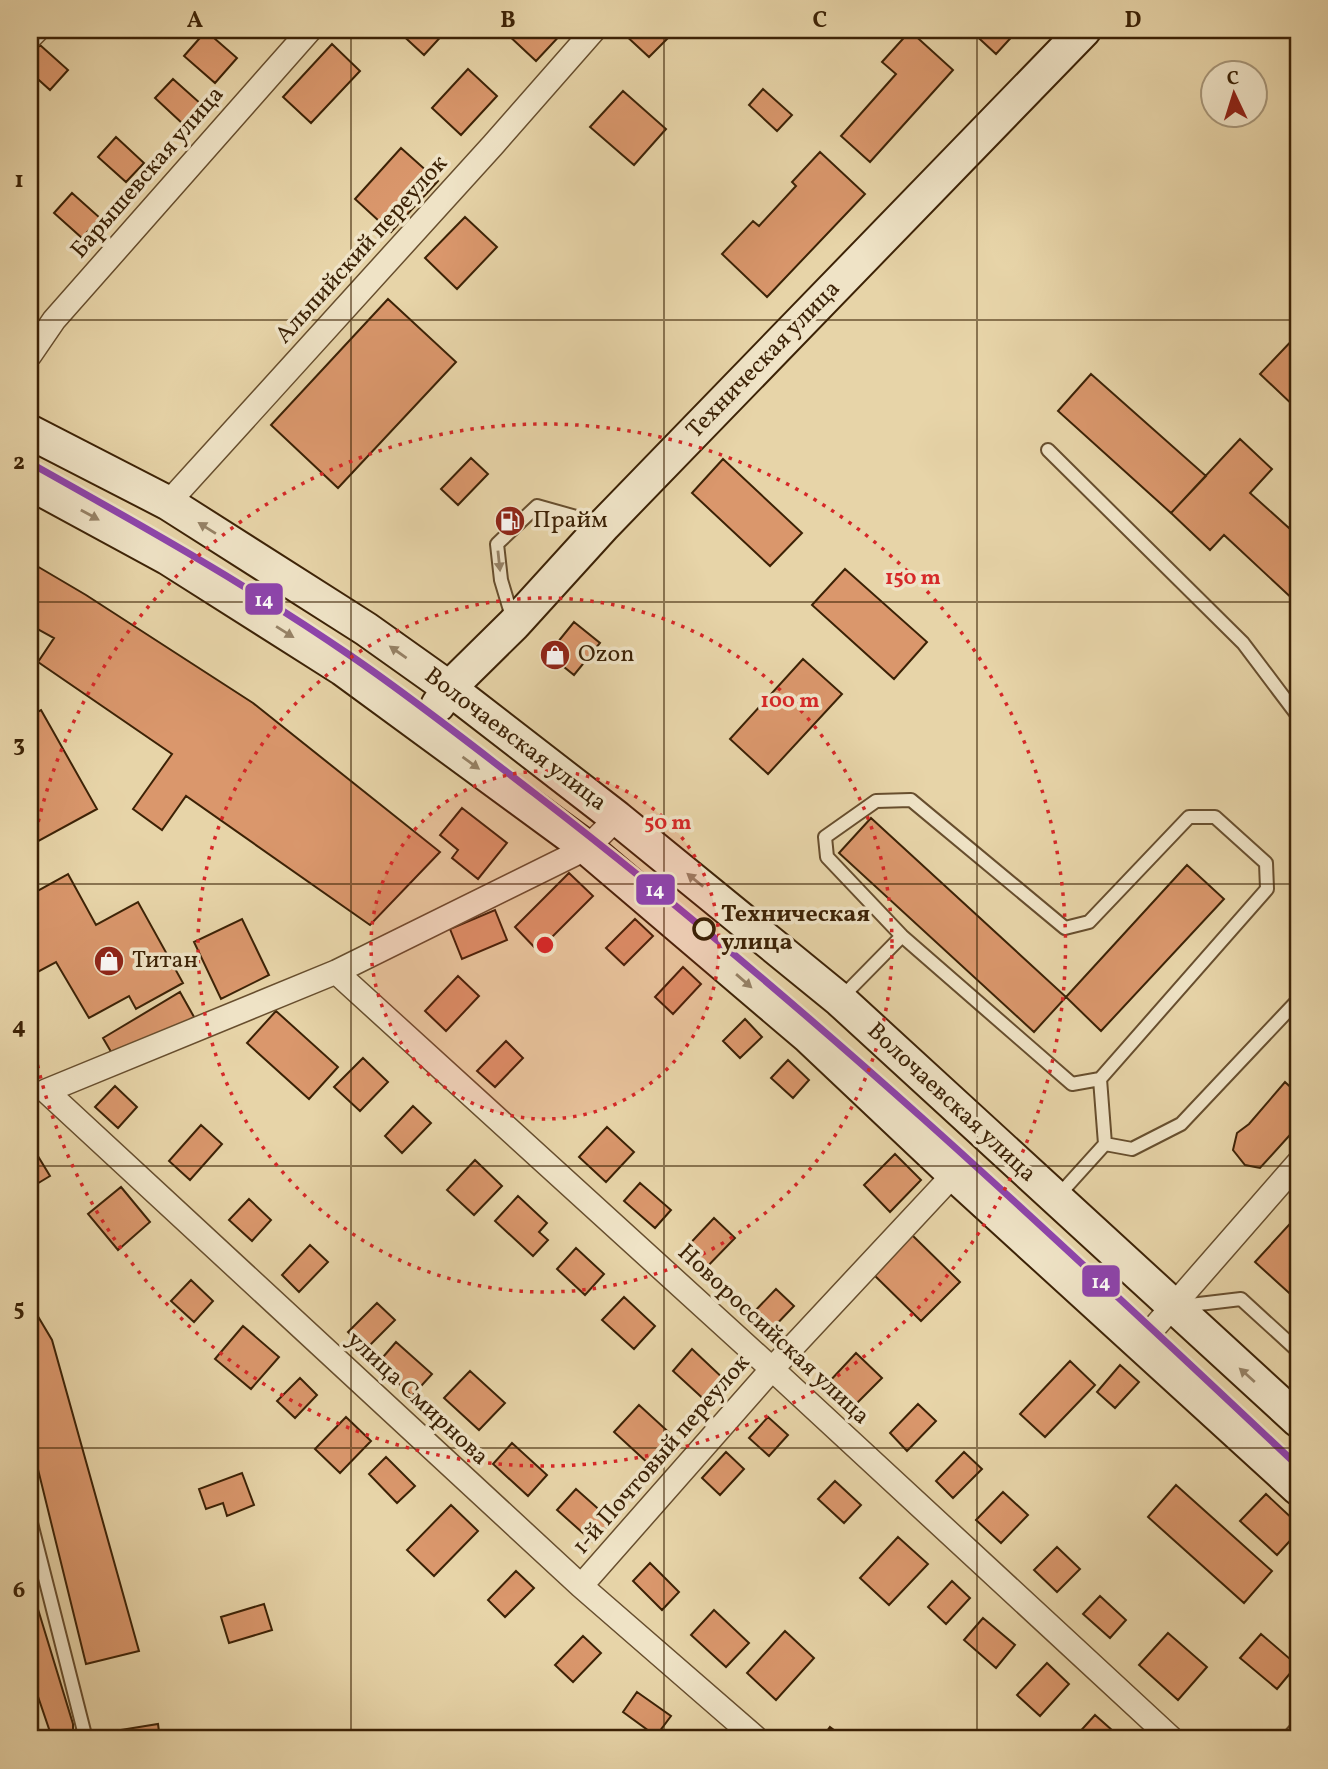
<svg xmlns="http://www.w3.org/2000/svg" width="1328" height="1769" viewBox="0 0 1328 1769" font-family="Vollkorn,serif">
<rect width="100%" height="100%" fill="#e7d4a8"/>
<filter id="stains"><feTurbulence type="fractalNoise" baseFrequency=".00286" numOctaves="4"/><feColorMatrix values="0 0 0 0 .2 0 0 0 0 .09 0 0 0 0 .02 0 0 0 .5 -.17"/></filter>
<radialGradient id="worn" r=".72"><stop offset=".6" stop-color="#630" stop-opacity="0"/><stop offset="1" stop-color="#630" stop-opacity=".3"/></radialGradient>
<path fill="#da976c" stroke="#3c2206" stroke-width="2" d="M 397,30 L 447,30 L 424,55 Z
M 512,30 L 565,30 L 536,61 L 507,34 Z
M 626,30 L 676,30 L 649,57 L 623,33 Z
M 970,30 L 1018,30 L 996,54 Z
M 206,31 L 237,58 L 215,83 L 184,56 Z
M 910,31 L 953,70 L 870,162 L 841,136 L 896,74 L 882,62 Z
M 332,44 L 360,71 L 311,123 L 283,97 Z
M 40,45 L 68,70 L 50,90 L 30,72 L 30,56 Z
M 468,69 L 497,96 L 461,135 L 432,108 Z
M 173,79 L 201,104 L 183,124 L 155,98 Z
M 763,89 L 792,115 L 777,131 L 749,105 Z
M 623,91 L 666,129 L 634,165 L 590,127 Z
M 116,137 L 144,163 L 126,182 L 98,157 Z
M 401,148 L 438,181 L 391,232 L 355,199 Z
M 820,152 L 865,194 L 767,297 L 722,254 L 753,221 L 759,226 L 796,186 L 792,182 Z
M 72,193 L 100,218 L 82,238 L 54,213 Z
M 465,217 L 497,247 L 457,289 L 425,258 Z
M 388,299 L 456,362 L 338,488 L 271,425 Z
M 1298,334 L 1298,410 L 1260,374 Z
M 1091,374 L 1206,476 L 1171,513 L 1058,411 Z
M 1240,439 L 1272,469 L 1250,493 L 1289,528 L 1298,518 L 1298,604 L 1224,535 L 1210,550 L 1171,513 Z
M 471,458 L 488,474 L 458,505 L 441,489 Z
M 723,459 L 802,533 L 770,566 L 692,493 Z
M 30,562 L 86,595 L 253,703 L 440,852 L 370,925 L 186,796 L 162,830 L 133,809 L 172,754 L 38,662 L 54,638 L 30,625 Z
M 845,569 L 927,642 L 894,679 L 812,605 Z
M 574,622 L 600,643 L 574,675 L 548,654 Z
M 803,659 L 842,694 L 768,774 L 730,739 Z
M 41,710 L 97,809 L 33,844 L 30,839 L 30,716 Z
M 462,808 L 507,843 L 478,879 L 452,858 L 458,850 L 440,835 Z
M 871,818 L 1066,997 L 1034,1032 L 839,853 Z
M 1187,865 L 1224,899 L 1101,1031 L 1066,997 Z
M 569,873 L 593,896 L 538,951 L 515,927 Z
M 68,874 L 96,925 L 138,902 L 183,983 L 136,1009 L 129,996 L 89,1018 L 56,962 L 30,976 L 30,895 Z
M 495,910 L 507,940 L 462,959 L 450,929 Z
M 242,919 L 269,975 L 221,999 L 194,942 Z
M 635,919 L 653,936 L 624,965 L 606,948 Z
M 683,967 L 701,984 L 673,1014 L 655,997 Z
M 458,976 L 479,996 L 446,1031 L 425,1011 Z
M 180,992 L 194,1017 L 117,1062 L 103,1038 Z
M 276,1011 L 338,1067 L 309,1099 L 247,1043 Z
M 745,1019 L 762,1037 L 740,1058 L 723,1041 Z
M 506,1041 L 523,1058 L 495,1087 L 477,1071 Z
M 363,1058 L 388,1082 L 360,1111 L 334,1087 Z
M 788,1060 L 809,1080 L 793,1098 L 771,1078 Z
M 1285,1082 L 1298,1094 L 1298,1126 L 1260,1168 L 1245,1165 L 1233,1150 L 1237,1133 L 1249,1124 Z
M 115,1086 L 137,1107 L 118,1128 L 95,1107 Z
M 413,1106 L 431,1123 L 402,1153 L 385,1136 Z
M 201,1125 L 222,1144 L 190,1180 L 169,1161 Z
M 607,1127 L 634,1152 L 606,1182 L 579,1157 Z
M 30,1143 L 50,1176 L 30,1188 Z
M 895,1154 L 921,1180 L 890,1212 L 864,1185 Z
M 475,1160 L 502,1186 L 474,1215 L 447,1190 Z
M 640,1183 L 671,1210 L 655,1228 L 624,1201 Z
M 121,1187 L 150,1222 L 118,1250 L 88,1214 Z
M 518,1196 L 547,1223 L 539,1232 L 548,1240 L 533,1256 L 495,1221 Z
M 249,1199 L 271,1220 L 252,1241 L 229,1220 Z
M 1298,1215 L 1298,1301 L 1255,1262 Z
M 714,1218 L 735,1238 L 702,1272 L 682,1252 Z
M 911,1234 L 960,1282 L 921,1321 L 872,1273 Z
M 310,1245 L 328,1262 L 299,1292 L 282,1275 Z
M 576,1248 L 604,1274 L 585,1295 L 557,1269 Z
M 191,1280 L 213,1301 L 194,1322 L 171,1301 Z
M 776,1289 L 794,1306 L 770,1331 L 752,1314 Z
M 624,1297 L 655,1326 L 634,1349 L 602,1320 Z
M 30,1303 L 52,1340 L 139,1651 L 86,1664 L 30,1437 Z
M 377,1303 L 395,1320 L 366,1349 L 348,1332 Z
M 243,1326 L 279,1357 L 251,1389 L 215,1359 Z
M 396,1342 L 432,1374 L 412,1396 L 377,1364 Z
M 692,1349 L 727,1382 L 708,1403 L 673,1371 Z
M 856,1353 L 882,1378 L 853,1407 L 828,1383 Z
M 1070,1361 L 1095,1385 L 1045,1437 L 1020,1414 Z
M 1120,1365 L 1139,1382 L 1115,1408 L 1097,1392 Z
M 470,1371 L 505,1403 L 479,1430 L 444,1398 Z
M 300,1378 L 317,1395 L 295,1418 L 277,1401 Z
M 918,1404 L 936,1421 L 907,1451 L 890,1433 Z
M 639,1405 L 674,1437 L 649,1464 L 614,1432 Z
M 346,1417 L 371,1441 L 340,1473 L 315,1449 Z
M 768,1417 L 788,1435 L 769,1456 L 749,1438 Z
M 512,1443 L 547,1475 L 528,1496 L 493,1464 Z
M 726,1452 L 744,1469 L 720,1495 L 702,1478 Z
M 964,1452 L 982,1469 L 953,1498 L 936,1481 Z
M 386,1457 L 415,1486 L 397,1503 L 369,1474 Z
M 242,1473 L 254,1505 L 227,1516 L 223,1503 L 206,1509 L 199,1489 Z
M 835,1481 L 861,1505 L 844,1523 L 818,1499 Z
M 1176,1485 L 1272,1571 L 1244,1603 L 1148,1517 Z
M 576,1489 L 612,1521 L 593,1542 L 557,1510 Z
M 1003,1492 L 1028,1515 L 1001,1543 L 976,1520 Z
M 1266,1494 L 1298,1524 L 1298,1532 L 1277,1555 L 1240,1521 Z
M 451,1505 L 478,1531 L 434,1576 L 407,1550 Z
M 898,1537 L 928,1564 L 889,1605 L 860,1578 Z
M 1057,1547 L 1080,1569 L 1057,1592 L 1034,1570 Z
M 1298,1560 L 1298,1575 L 1291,1568 Z
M 650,1563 L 679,1592 L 662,1610 L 633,1581 Z
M 516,1571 L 534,1588 L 505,1617 L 488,1600 Z
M 952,1581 L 970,1598 L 946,1624 L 928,1607 Z
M 30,1583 L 73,1724 L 73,1739 L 49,1739 L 49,1729 L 30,1673 Z
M 1100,1596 L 1126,1620 L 1110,1638 L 1083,1614 Z
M 264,1604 L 272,1630 L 229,1643 L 221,1617 Z
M 714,1610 L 749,1643 L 726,1667 L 691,1635 Z
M 983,1618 L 1015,1645 L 996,1668 L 964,1640 Z
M 785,1631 L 814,1658 L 776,1700 L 747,1673 Z
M 1168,1633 L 1207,1667 L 1178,1700 L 1139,1665 Z
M 1261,1634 L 1297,1665 L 1277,1689 L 1240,1658 Z
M 583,1636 L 601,1653 L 573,1682 L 555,1665 Z
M 1047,1663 L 1069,1684 L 1040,1716 L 1017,1695 Z
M 637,1692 L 671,1716 L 656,1736 L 623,1712 Z
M 1095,1715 L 1122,1739 L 1078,1739 L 1075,1737 Z
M 158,1724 L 160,1739 L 109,1739 L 108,1732 Z
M 830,1727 L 846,1739 L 821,1739 Z"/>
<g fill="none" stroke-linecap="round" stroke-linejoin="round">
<g stroke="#674e2e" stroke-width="16">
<path id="lane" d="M 1048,450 L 1243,643 L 1298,716
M 513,620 L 501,580 L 497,544 L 537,506 L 601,524
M 840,999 L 902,936
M 1100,1079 L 1072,1084 L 902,936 L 827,857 L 825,837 L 876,801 L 911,800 L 1065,928 L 1089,922 L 1189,817 L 1215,817 L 1266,863 L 1267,889 L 1100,1079 L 1105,1144
M 1058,1196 L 1105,1144 L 1132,1149 L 1181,1124 L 1298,1000
M 1182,1306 L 1241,1299 L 1298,1351
M 30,1519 L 86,1739
M 1287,1739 L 1298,1727"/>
</g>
<g stroke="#674e2e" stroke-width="26">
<path id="street" d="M 30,37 L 37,30
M 30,355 L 54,320 L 310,30
M 168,503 L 493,145 L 594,30
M 617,818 L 587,848 L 336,972 L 46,1091 L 581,1586 L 757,1739
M 336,972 L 772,1369 L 1172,1739
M 1139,1345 L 1298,1163
M 581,1586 L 772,1369 L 954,1174"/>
</g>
<g stroke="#3c2206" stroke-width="37">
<path id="secondary" d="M 30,432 L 168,503 L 366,629 L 449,688 L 617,818 L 840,1000 L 1298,1420
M 30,483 L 168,558 L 343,669 L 587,848 L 809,1037 L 954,1174 L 1298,1488
M 438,705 L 449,688 L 514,624 L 604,525 L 1084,30"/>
</g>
<use href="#lane" stroke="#efe3c6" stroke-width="12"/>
<use href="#street" stroke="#efe3c6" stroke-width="23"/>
<use href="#secondary" stroke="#efe3c6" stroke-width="33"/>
<g stroke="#efe3c6" stroke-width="12">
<path id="tram-1" d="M 30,463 C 139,524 248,585 351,656 C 414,699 474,747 534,793 C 803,1000 1051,1233 1298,1466"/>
</g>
<use href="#tram-1" stroke="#8e44ad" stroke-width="7"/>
</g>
<defs><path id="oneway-solid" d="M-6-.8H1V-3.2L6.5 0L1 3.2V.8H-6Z" transform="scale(1.75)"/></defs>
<g fill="#968266">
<use href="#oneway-solid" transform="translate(90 515) rotate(29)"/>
<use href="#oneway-solid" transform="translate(207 528) rotate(-148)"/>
<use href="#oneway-solid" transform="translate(499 561) rotate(84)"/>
<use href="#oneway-solid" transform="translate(285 632) rotate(32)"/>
<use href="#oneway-solid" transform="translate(398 652) rotate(-145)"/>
<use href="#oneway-solid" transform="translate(471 763) rotate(36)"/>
<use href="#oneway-solid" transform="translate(695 880) rotate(-141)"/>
<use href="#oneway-solid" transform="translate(744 981) rotate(41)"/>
<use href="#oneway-solid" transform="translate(1247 1375) rotate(-138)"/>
</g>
<path fill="none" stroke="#3c2206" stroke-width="2" stroke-opacity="0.55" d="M 351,30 L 351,1739M 664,30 L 664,1739M 977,30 L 977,1739M 30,320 L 1298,320M 30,602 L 1298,602M 30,884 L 1298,884M 30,1166 L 1298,1166M 30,1448 L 1298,1448"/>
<circle cx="545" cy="945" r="174" fill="#d62828" fill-opacity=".12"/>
<g fill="none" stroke="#d62828" stroke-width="3.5" stroke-dasharray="3.5 7">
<circle cx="545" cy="945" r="174"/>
<circle cx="545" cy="945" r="347"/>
<path d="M30 863A521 521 0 1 1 30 1027"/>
</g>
<defs>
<g id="fuel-disc" transform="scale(1.575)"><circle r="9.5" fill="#8f2418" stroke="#efe3c6"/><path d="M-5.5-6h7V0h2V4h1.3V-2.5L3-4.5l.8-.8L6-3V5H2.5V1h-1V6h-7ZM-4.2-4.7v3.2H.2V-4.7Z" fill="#fff"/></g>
<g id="shop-disc" transform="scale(1.575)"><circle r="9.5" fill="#8f2418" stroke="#efe3c6"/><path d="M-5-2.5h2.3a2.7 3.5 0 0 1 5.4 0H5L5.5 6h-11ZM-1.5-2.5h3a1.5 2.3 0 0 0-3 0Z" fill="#fff"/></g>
</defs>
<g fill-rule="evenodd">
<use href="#fuel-disc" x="510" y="521"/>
<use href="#shop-disc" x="555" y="655"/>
<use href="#shop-disc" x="109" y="961"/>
</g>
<circle fill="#efe3c6" stroke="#3c2206" stroke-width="3.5" cx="704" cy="929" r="10"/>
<g text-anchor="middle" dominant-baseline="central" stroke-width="7" stroke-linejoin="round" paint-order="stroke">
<g font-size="24" fill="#3c2206" stroke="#efe3c6">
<text transform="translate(148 173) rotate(-49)">Барышевская улица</text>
<text transform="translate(362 250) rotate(-48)">Альпийский переулок</text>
<text transform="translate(764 360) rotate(-46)">Техническая улица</text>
<text transform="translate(515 740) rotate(37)">Волочаевская улица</text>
<text transform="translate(951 1103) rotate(43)">Волочаевская улица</text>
<text transform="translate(773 1335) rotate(43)">Новороссийская улица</text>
<text transform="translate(417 1399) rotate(43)">улица Смирнова</text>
<text transform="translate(662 1455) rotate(-49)">1-й Почтовый переулок</text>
</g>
<g font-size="24" fill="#3c2206" stroke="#efe3c6" text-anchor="start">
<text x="533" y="521">Прайм</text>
<text x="578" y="655">Ozon</text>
<text x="132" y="961">Титан</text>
</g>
<g font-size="24" font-weight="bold" fill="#3c2206" stroke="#efe3c6" text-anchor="start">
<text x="721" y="915">Техническая<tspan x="721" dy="28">улица</tspan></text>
</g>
</g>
<circle cx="545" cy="945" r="10" fill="#d62828" stroke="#efe3c6" stroke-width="3.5"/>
<g font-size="21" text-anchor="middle" font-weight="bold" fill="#d62828" stroke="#efe3c6" stroke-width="7" stroke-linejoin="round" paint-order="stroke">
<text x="913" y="584">150 m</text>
<text x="790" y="707">100 m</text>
<text x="668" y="829">50 m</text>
</g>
<g stroke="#efe3c6" stroke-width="2.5">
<rect x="244" y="582" width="40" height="34" rx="7" fill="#8e44ad"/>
<rect x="635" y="873" width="41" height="33" rx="7" fill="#8e44ad"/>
<rect x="1081" y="1264" width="40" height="34" rx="7" fill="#8e44ad"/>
</g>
<g font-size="19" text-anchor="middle" font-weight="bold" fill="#fff">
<text x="264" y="606">14</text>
<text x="655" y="896">14</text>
<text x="1101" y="1288">14</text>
</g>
<rect width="1328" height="1769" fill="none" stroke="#e7d4a8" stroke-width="77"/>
<g transform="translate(1234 94) rotate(356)"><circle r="33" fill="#efe3c6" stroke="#a79679" stroke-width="2"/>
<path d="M0-5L12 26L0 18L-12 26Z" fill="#8f2418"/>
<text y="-10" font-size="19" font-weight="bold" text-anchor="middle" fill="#3c2206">С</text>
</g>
<rect x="38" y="38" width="1252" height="1692" fill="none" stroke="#3c2206" stroke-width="2.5"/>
<g font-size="23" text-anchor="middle" font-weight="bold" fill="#3c2206">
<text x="195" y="27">A</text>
<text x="508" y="27">B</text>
<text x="820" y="27">C</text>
<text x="1133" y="27">D</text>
<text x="19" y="187">1</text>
<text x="19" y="469">2</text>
<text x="19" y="751">3</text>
<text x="19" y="1033">4</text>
<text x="19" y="1315">5</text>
<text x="19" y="1597">6</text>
</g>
<rect width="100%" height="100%" filter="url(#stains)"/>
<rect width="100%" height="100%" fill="url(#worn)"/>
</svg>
